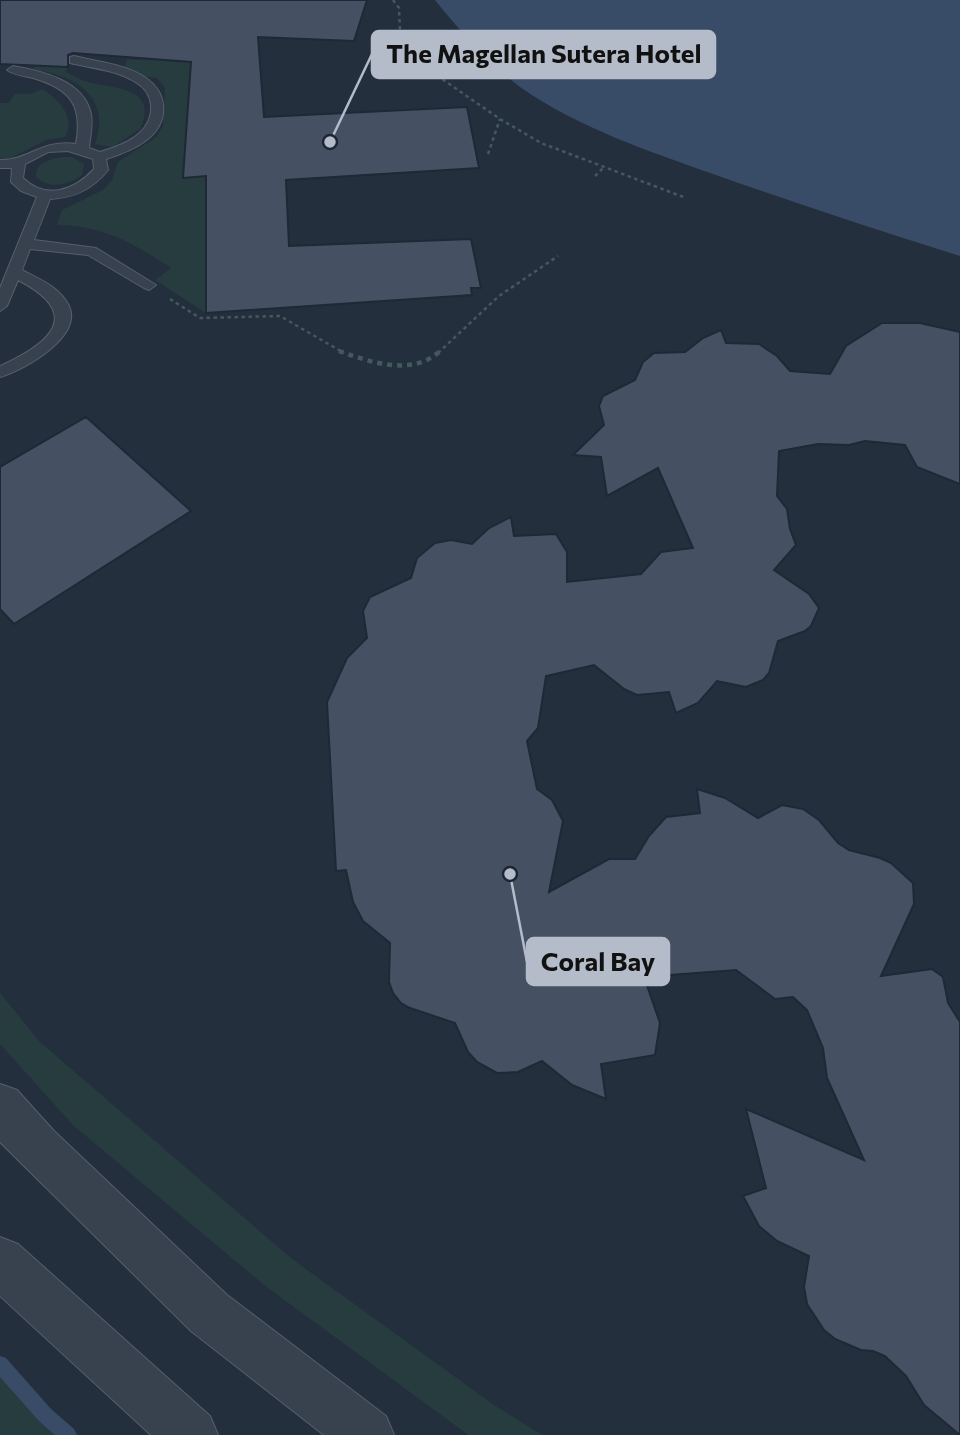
<svg xmlns="http://www.w3.org/2000/svg" width="960" height="1435" viewBox="0 0 960 1435" font-family="Commissioner,sans-serif">
<rect width="100%" height="100%" fill="#242f3e"/>
<path fill="#263c3f" d="M 127,59 L 191,62 L 183,177 L 206,176 L 206,313 L 155,280 L 171,268 C 133,243 104,226 57,225 L 62,210 L 103,190 L 112,180 L 118,162 L 155,138 L 163,126 L 165,88 L 157,78 L 135,75 L 124,68 Z
M 35,66 L 68,67 L 66,72 C 74,76 83,81 91,83 C 117,88 159,89 140,129 L 113,147 L 95,144 C 112,97 75,74 32,70 Z
M 43,89 C 59,100 76,117 65,137 L 46,140 L 9,159 L 0,158 L 0,103 L 9,103 L 15,94 L 30,94 Z
M 63,157 L 72,157 L 84,164 L 82,175 C 69,185 49,190 36,177 C 35,162 51,159 63,157 Z
M 0,993 L 40,1042 L 292,1259 L 494,1405 L 542,1435 L 469,1435 L 463,1431 L 264,1285 L 73,1125 L 0,1044 Z
M 0,1371 L 43,1419 L 61,1435 L 0,1435 Z"/>
<path fill="#394c67" d="M 435,0 L 960,0 L 960,256 C 877,230 795,203 713,174 C 648,151 577,127 520,87 C 488,63 460,31 435,0 Z"/>
<g fill="none" stroke-linecap="round" stroke-linejoin="round">
<path fill="#394c67" fill-rule="evenodd" d="M 0,1356 L 6,1358 L 51,1409 L 74,1429 L 77,1435 L 55,1435 L 39,1421 L 0,1377 Z"/>
</g>
<path fill="#455162" stroke="#1f2835" stroke-width="2" d="M 0,0 L 367,0 L 354,41 L 258,37 L 264,117 L 467,107 L 479,168 L 286,180 L 289,246 L 471,239 L 481,288 L 471,288 L 472,295 L 206,313 L 206,176 L 183,178 L 191,62 L 73,53 L 68,55 L 68,67 L 0,64 Z
M 882,323 L 920,323 L 960,332 L 960,484 L 917,467 L 905,445 L 865,441 L 849,445 L 818,444 L 779,451 L 777,496 L 787,509 L 790,529 L 796,545 L 774,570 L 809,594 L 819,608 L 811,626 L 805,631 L 778,641 L 769,673 L 763,680 L 746,687 L 717,681 L 698,703 L 676,713 L 669,692 L 637,695 L 624,689 L 594,665 L 546,676 L 538,728 L 527,741 L 537,789 L 552,800 L 563,821 L 549,892 L 609,859 L 635,859 L 649,836 L 666,817 L 700,813 L 697,789 L 725,798 L 758,818 L 782,805 L 803,809 L 819,820 L 838,843 L 849,850 L 880,858 L 891,863 L 913,883 L 914,904 L 881,976 L 932,969 L 943,977 L 948,1003 L 960,1022 L 960,1435 L 924,1405 L 906,1376 L 885,1356 L 873,1351 L 861,1350 L 835,1339 L 824,1330 L 807,1304 L 804,1287 L 809,1256 L 777,1241 L 759,1226 L 743,1196 L 766,1188 L 746,1109 L 864,1160 L 827,1078 L 823,1048 L 807,1010 L 793,997 L 775,999 L 736,970 L 644,977 L 660,1023 L 655,1055 L 601,1064 L 606,1099 L 572,1085 L 542,1061 L 518,1072 L 497,1073 L 477,1062 L 468,1052 L 455,1023 L 410,1008 L 401,1003 L 393,993 L 389,982 L 390,943 L 363,921 L 353,902 L 346,870 L 336,871 L 327,702 L 347,658 L 367,638 L 363,611 L 370,597 L 411,578 L 417,558 L 435,543 L 451,540 L 472,544 L 489,528 L 511,517 L 514,536 L 556,534 L 567,552 L 567,582 L 641,574 L 661,552 L 693,548 L 658,468 L 607,496 L 601,457 L 573,455 L 604,425 L 599,406 L 603,396 L 635,380 L 643,362 L 654,353 L 685,352 L 703,338 L 721,330 L 726,343 L 759,344 L 777,356 L 790,371 L 830,374 L 846,346 Z
M 86,417 L 191,511 L 14,624 L 0,609 L 0,467 Z"/>
<g fill="none" stroke-linecap="round" stroke-linejoin="round">
<g stroke="#565f6c" stroke-width="2">
<path id="service" d="M 74,56 C 98,62 126,64 146,78 C 155,84 162,94 163,104 C 167,137 131,151 106,159 L 108,170 C 93,189 74,198 50,199 L 34,240 L 96,248 L 156,285 L 149,290 L 144,288 L 88,255 L 30,249 L 22,270 C 39,279 60,287 69,306 C 83,337 24,370 0,377 L 0,366 C 51,343 84,314 18,280 L 7,306 L 0,311 L 0,288 L 37,197 L 21,191 L 11,182 L 12,168 L 0,168 L 0,160 C 28,161 41,139 76,144 C 83,106 71,89 33,78 C 24,76 14,75 7,70 L 13,66 C 41,71 84,80 91,114 C 93,125 90,137 89,148 L 100,152 C 123,145 153,134 151,105 C 150,95 145,88 137,83 C 117,70 92,68 70,63 L 70,57 ZM 68,151 L 93,159 L 94,169 C 74,191 46,200 23,178 L 25,164 L 48,152 Z"/>
</g>
<g stroke="#565f6c" stroke-width="2">
<path id="minor" d="M 0,1084 L 17,1090 L 54,1131 L 227,1295 L 386,1416 L 394,1435 L 324,1435 L 191,1331 L 0,1142 Z
M 0,1237 L 18,1244 L 210,1416 L 218,1435 L 151,1435 L 0,1296 Z"/>
</g>
<path stroke="#44595c" stroke-width="2.5" stroke-dasharray="3.5 3.5" stroke-linecap="butt" d="M 393,0 L 399,8 L 400,31 L 429,70 L 500,119 L 541,143 L 686,198
M 488,154 L 500,119
M 595,176 L 603,168
M 170,299 L 200,318 L 280,316 L 344,353
M 438,353 L 499,296 L 558,256"/>
<path stroke="#44595c" stroke-width="4.5" stroke-dasharray="5 5" stroke-linecap="butt" d="M 339,351 C 370,362 412,377 440,351"/>
<use href="#service" fill="#38414e" fill-rule="evenodd"/>
<use href="#minor" fill="#38414e" fill-rule="evenodd"/>
</g>
<path fill="none" stroke="#b4bcc9" stroke-width="2.5" d="M330 142L372 54M510 874L527 962"/>
<g fill="#b4bcc9" stroke="#1d2633" stroke-width="2.5">
<circle cx="330" cy="142" r="7"/>
<circle cx="510" cy="874" r="7"/>
</g>
<g fill="#b4bcc9" stroke="#b4bcc9" stroke-width="2.5">
<rect x="372" y="31" width="343" height="47" rx="7"/>
<rect x="527" y="938" width="142" height="47" rx="7"/>
</g>
<g font-size="26" text-anchor="middle" font-weight="bold" fill="#111">
<text x="544" y="63">The Magellan Sutera Hotel</text>
<text x="598" y="971">Coral Bay</text>
</g>
</svg>
